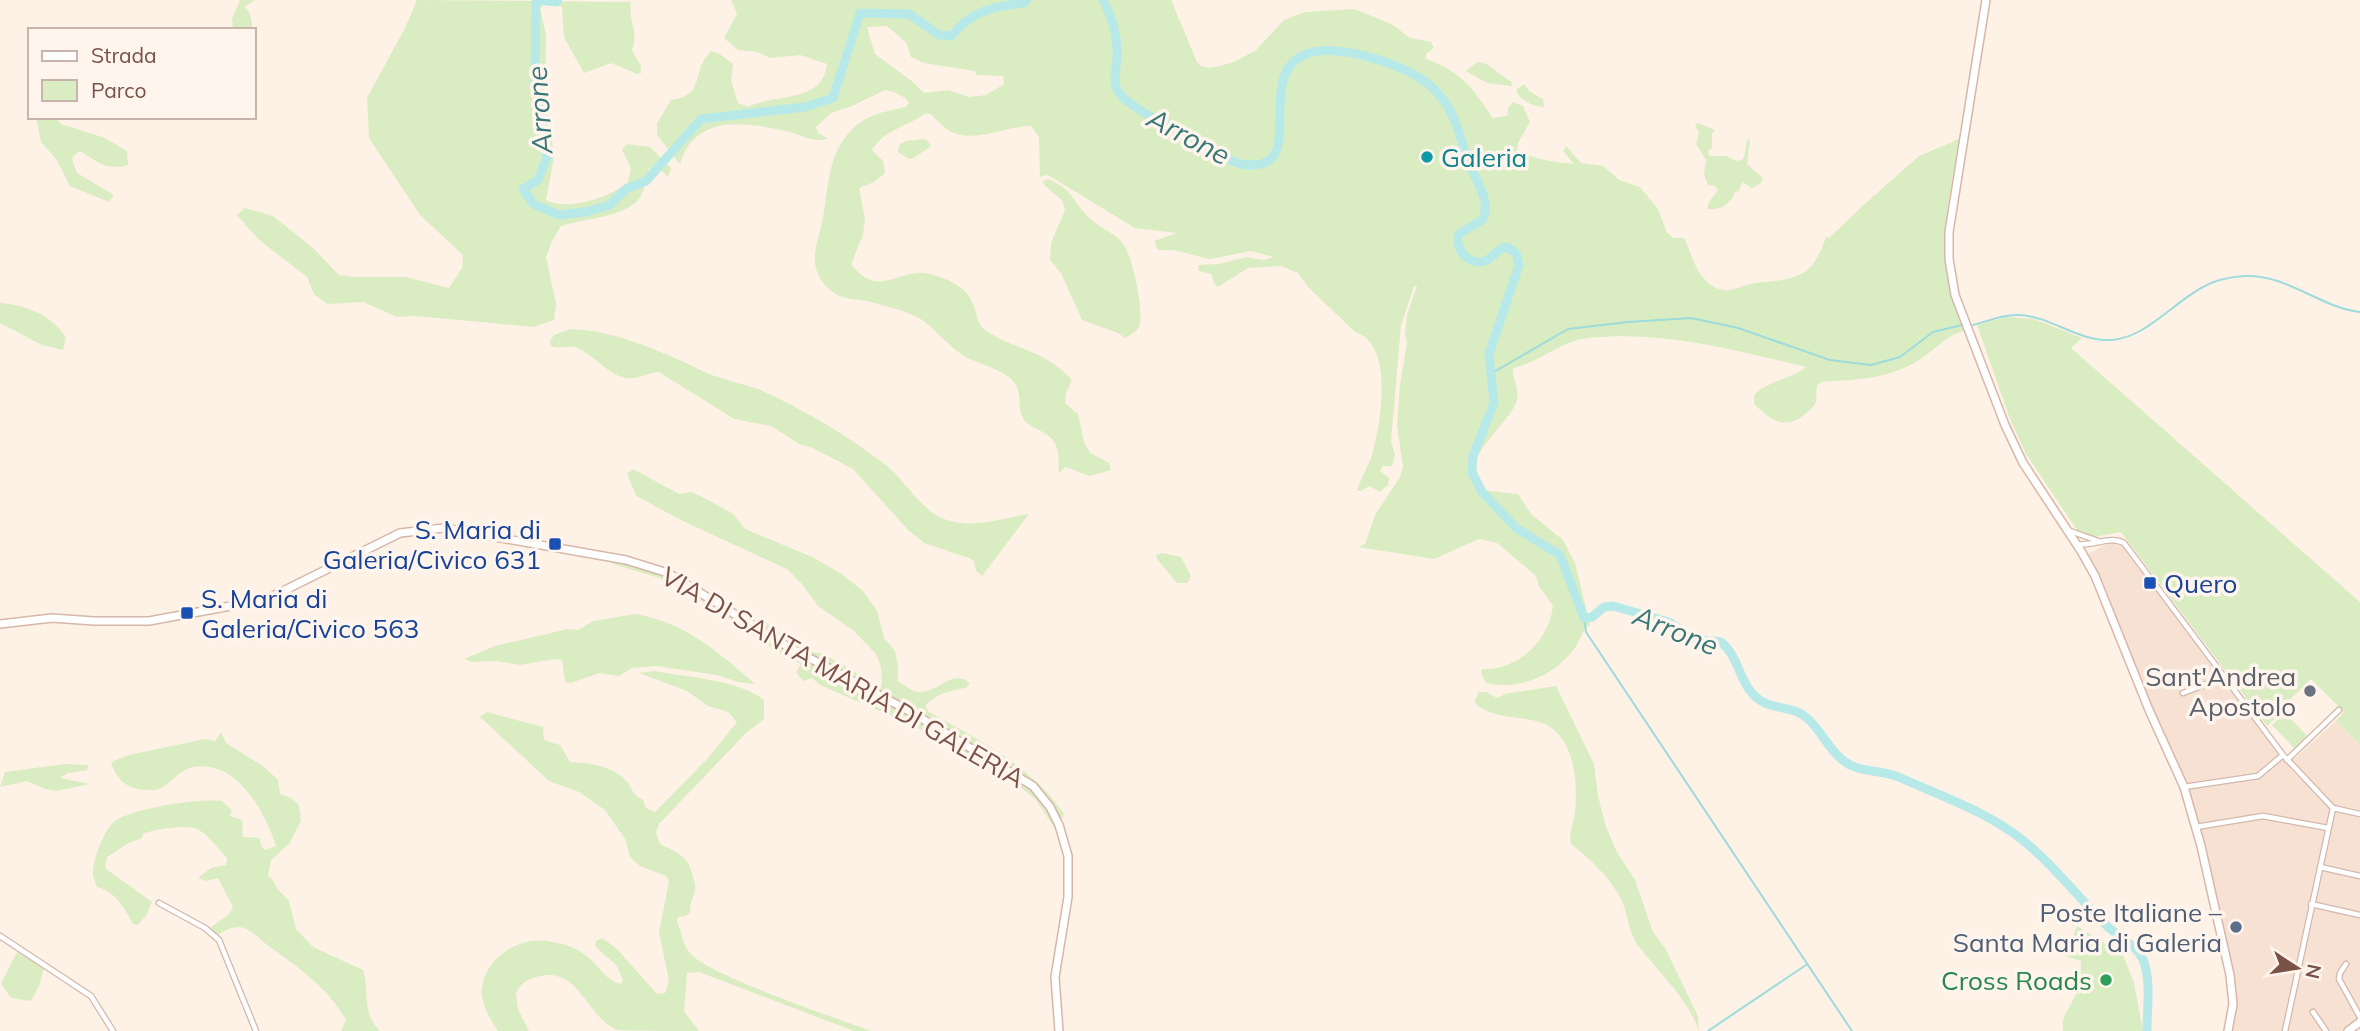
<svg xmlns="http://www.w3.org/2000/svg" width="2360" height="1031" viewBox="0 0 2360 1031" font-family="Mulish,sans-serif">
<rect width="100%" height="100%" fill="#fef1e5"/>
<path fill="#f6e1d3" d="M 2111,542 L 2117,543 L 2124,548 L 2292,770 L 2333,812 L 2360,818 L 2360,1021 L 2345,1031 L 2233,1031 L 2236,1017 L 2236,994 L 2184,787 L 2088,554 Z
M 2336,721 L 2360,745 L 2360,810 L 2335,805 L 2292,761 Z"/>
<path fill="#daedc2" fill-rule="evenodd" d="M 240,0 L 255,0 L 245,6 L 250,14 L 253,30 L 233,30 L 232,19 Z
M 417,0 L 631,2 C 628,23 639,29 632,50 L 641,66 L 641,73 L 637,74 L 611,63 L 584,73 L 564,37 L 562,7 L 549,1 L 540,8 L 546,35 L 545,87 L 554,157 L 546,200 C 565,212 612,197 628,182 L 631,168 L 622,150 L 627,144 L 650,147 L 671,168 L 668,177 L 662,171 L 655,167 L 649,169 C 646,178 645,189 640,197 C 629,217 581,219 561,226 L 552,241 L 546,257 L 556,304 L 554,320 L 534,327 L 416,316 L 397,317 L 363,302 L 327,304 L 314,294 L 307,277 L 258,239 L 237,215 L 245,208 L 273,216 L 313,248 L 339,275 L 353,277 L 406,277 L 449,288 L 462,268 L 463,255 L 420,215 L 369,138 L 367,98 L 405,28 Z
M 731,0 L 1171,0 L 1197,62 L 1201,66 L 1210,68 L 1231,63 L 1255,51 L 1284,20 L 1305,12 L 1355,9 L 1393,25 L 1410,38 L 1431,42 L 1434,48 L 1426,54 L 1426,59 C 1463,72 1472,88 1493,118 L 1507,116 L 1508,108 L 1513,102 L 1523,106 L 1530,122 L 1518,143 L 1517,150 C 1535,160 1554,162 1574,164 L 1563,151 L 1566,146 L 1581,163 L 1603,166 L 1619,180 L 1640,187 L 1658,209 L 1667,233 L 1673,238 L 1684,238 C 1693,256 1694,274 1714,287 C 1718,289 1725,291 1730,290 C 1737,289 1744,285 1750,284 C 1768,281 1787,282 1803,273 C 1815,266 1822,249 1826,237 L 1829,238 L 1868,201 L 1919,156 L 1959,139 C 1954,173 1941,230 1945,263 C 1948,286 1958,308 1966,330 C 1946,335 1933,352 1916,362 C 1883,380 1858,379 1822,382 L 1817,385 C 1816,390 1817,397 1816,402 C 1814,407 1807,412 1804,415 C 1784,431 1770,419 1754,404 L 1754,395 C 1768,381 1791,379 1806,367 C 1734,350 1662,330 1588,338 C 1560,341 1539,363 1513,368 C 1512,381 1522,391 1515,405 C 1503,430 1461,457 1477,486 L 1489,491 L 1518,494 L 1531,514 L 1563,540 L 1575,563 L 1590,625 C 1581,631 1581,639 1575,648 C 1555,675 1520,691 1486,683 L 1481,674 L 1482,669 C 1517,671 1549,641 1553,606 L 1539,586 L 1536,576 L 1497,543 L 1479,539 L 1434,559 L 1358,547 L 1365,544 L 1375,515 L 1400,477 L 1403,467 L 1397,425 L 1400,385 L 1407,343 L 1405,333 L 1407,315 L 1417,286 L 1414,286 L 1401,325 L 1391,441 L 1395,455 L 1392,466 L 1383,466 L 1380,471 L 1389,478 L 1388,485 L 1380,492 L 1369,486 L 1361,491 L 1357,491 C 1360,477 1370,465 1373,451 C 1381,420 1394,344 1355,332 L 1308,287 L 1298,273 L 1281,266 L 1248,268 L 1218,287 L 1214,283 L 1211,274 L 1199,271 L 1198,265 L 1219,264 L 1246,257 L 1264,260 L 1274,257 L 1251,251 L 1210,259 L 1173,250 L 1158,250 L 1154,241 L 1177,233 L 1135,228 L 1048,175 L 1040,177 L 1039,137 L 1031,126 C 1004,126 973,145 948,130 C 942,126 936,119 931,114 L 926,113 C 907,127 885,129 872,150 L 883,161 L 885,173 L 874,182 L 859,188 L 865,219 L 863,235 L 851,264 C 878,301 901,266 930,274 C 948,279 966,286 973,304 C 978,315 976,325 988,332 C 1018,351 1044,350 1072,380 L 1066,393 L 1065,403 L 1078,414 L 1084,442 L 1090,453 L 1109,463 L 1111,470 L 1090,476 L 1065,467 L 1059,473 C 1058,459 1061,444 1047,435 C 1039,429 1032,428 1025,421 C 1017,411 1022,396 1016,385 C 1007,370 981,365 966,357 C 948,347 932,324 917,317 C 903,310 885,306 871,302 C 854,298 840,301 827,287 C 804,263 820,240 824,212 C 829,179 829,149 857,125 C 871,113 889,111 906,107 L 909,103 L 905,98 L 894,92 L 885,90 L 852,106 L 831,113 L 816,127 L 818,133 L 827,138 L 824,140 C 809,141 796,133 782,130 C 742,122 695,115 680,164 L 657,135 L 657,123 L 671,100 C 707,95 690,72 711,51 L 720,54 L 733,64 L 731,80 L 738,103 L 748,107 C 775,93 823,104 827,64 L 800,55 L 770,58 L 757,52 L 738,50 L 724,38 L 737,14 ZM 887,26 L 906,42 L 911,57 L 924,63 L 975,71 L 977,75 L 1003,76 L 1004,84 L 986,95 L 969,97 L 948,90 L 924,93 L 913,82 L 875,54 L 867,27 Z
M 1478,62 C 1492,63 1499,76 1511,81 L 1512,86 L 1487,83 L 1466,71 Z
M 1524,84 L 1529,91 L 1543,99 L 1544,107 C 1533,106 1520,101 1516,90 Z
M 36,117 L 55,117 L 61,124 L 105,138 L 127,151 L 128,165 C 106,171 98,162 80,151 L 74,155 L 72,159 L 77,173 L 114,195 L 109,202 L 70,186 L 56,159 L 41,142 Z
M 1698,123 L 1715,130 L 1712,133 L 1712,148 L 1708,151 L 1709,156 L 1727,156 L 1736,161 L 1742,160 C 1747,154 1744,147 1748,139 L 1750,140 L 1747,164 L 1763,178 L 1761,183 L 1752,188 L 1742,182 L 1739,191 L 1735,192 C 1731,204 1720,211 1707,209 L 1709,202 L 1718,190 L 1715,186 L 1708,185 L 1704,175 L 1706,160 L 1696,144 L 1699,133 L 1695,125 Z
M 923,139 L 928,141 L 931,146 L 914,158 L 909,159 L 898,152 L 899,145 L 906,141 Z
M 1048,179 C 1077,191 1073,206 1094,222 C 1104,230 1117,234 1124,245 C 1133,259 1143,307 1140,324 C 1138,331 1131,335 1125,338 L 1118,333 L 1082,320 L 1061,273 L 1050,260 L 1051,243 L 1065,210 L 1062,200 L 1044,185 L 1043,181 Z
M 0,303 C 24,304 54,316 66,338 L 63,350 L 42,345 L 0,323 Z
M 2006,317 L 2034,319 L 2082,338 L 2071,348 L 2360,602 L 2360,745 L 2336,721 L 2344,712 L 2311,679 L 2282,707 L 2284,710 L 2267,726 L 2121,532 L 2094,537 L 2077,530 L 2026,454 L 2010,419 L 1977,325 Z
M 571,329 C 615,330 668,354 707,373 C 723,380 742,383 758,389 C 801,408 845,434 882,462 C 906,479 920,513 950,521 C 974,528 1004,518 1029,514 L 982,576 L 976,571 L 974,561 L 969,558 L 924,543 L 908,530 L 853,469 L 811,447 L 801,445 L 771,426 L 734,419 L 659,372 C 648,372 638,380 626,378 C 608,375 595,356 578,348 C 570,344 560,350 551,346 L 550,341 L 554,335 Z
M 633,469 L 679,494 L 692,492 L 714,503 L 733,514 L 745,529 L 812,557 L 843,575 L 863,591 L 877,611 L 884,638 L 895,651 L 898,666 L 898,681 C 904,685 911,691 918,692 C 938,694 951,668 970,683 L 966,688 C 951,690 935,694 925,706 L 929,712 C 978,739 1033,767 1064,814 L 1056,830 L 1036,800 L 1023,789 L 917,727 L 820,685 L 812,678 L 803,681 L 796,672 L 801,664 L 773,649 L 723,614 L 666,580 L 613,564 L 614,561 L 673,579 L 748,625 L 767,623 L 807,651 L 824,654 L 880,687 L 882,683 L 881,667 L 876,654 L 854,631 L 818,606 L 801,583 L 787,569 L 685,522 L 636,496 L 627,473 Z
M 1162,553 L 1181,557 L 1191,576 L 1187,583 L 1177,583 L 1157,559 L 1156,555 Z
M 635,614 C 685,622 718,652 755,684 L 738,682 L 717,675 L 656,666 L 632,668 L 619,676 L 599,673 L 571,683 L 565,682 L 562,660 L 555,659 L 520,665 L 496,661 L 472,662 L 464,659 L 495,646 L 568,629 L 578,630 L 593,621 Z
M 654,671 C 685,677 740,680 764,700 L 764,719 L 747,732 L 659,824 L 656,832 L 660,844 C 676,852 688,855 692,874 C 694,880 696,885 695,891 C 692,902 690,901 690,913 L 685,916 L 678,917 L 677,922 C 682,931 682,943 689,952 C 706,975 837,1018 871,1031 L 854,1031 L 846,1028 L 699,972 L 687,973 L 684,1011 L 699,1031 C 685,1031 626,1031 617,1030 C 585,1016 579,964 536,977 C 526,980 521,983 516,993 L 518,1009 L 529,1031 L 498,1031 C 490,1019 479,1001 482,986 C 488,954 523,935 553,942 C 566,944 578,949 588,957 C 599,966 606,981 621,984 L 623,980 L 617,966 L 595,946 L 596,941 L 602,938 L 616,948 L 657,994 L 665,993 L 669,981 L 659,932 L 669,882 L 666,876 L 640,866 L 630,857 L 625,839 L 605,810 L 579,792 L 549,781 L 480,717 L 487,712 L 543,727 L 544,740 L 560,745 L 570,762 C 590,763 615,766 628,783 C 635,793 631,793 643,800 L 646,808 L 655,812 L 708,758 L 737,722 L 728,712 L 708,706 L 687,691 L 639,673 Z
M 1556,686 L 1594,764 L 1598,796 L 1606,827 L 1617,852 L 1635,880 L 1653,932 L 1665,948 L 1698,1016 L 1699,1031 C 1687,997 1659,973 1637,944 C 1628,931 1628,913 1621,899 C 1609,876 1591,860 1571,844 C 1568,834 1574,823 1575,812 C 1578,784 1575,738 1545,724 C 1524,715 1490,720 1474,702 L 1479,692 L 1486,692 L 1497,698 L 1505,694 Z
M 2285,713 L 2307,736 L 2294,748 L 2272,725 Z
M 221,732 L 226,743 L 263,766 L 278,780 L 280,794 L 291,798 L 299,805 L 301,821 L 289,844 L 271,860 L 268,877 L 271,877 L 277,888 L 289,901 L 296,929 L 313,947 L 363,970 C 370,992 361,1013 380,1031 L 341,1031 L 346,1020 C 328,987 296,966 266,944 C 260,939 252,931 244,928 C 233,925 227,930 218,935 L 210,928 L 229,914 L 233,907 L 218,878 L 206,881 L 198,878 L 211,868 L 226,865 L 227,858 C 219,850 209,836 199,830 C 188,823 156,830 144,833 L 141,839 C 127,841 120,850 107,857 L 105,868 L 152,902 L 146,916 L 137,925 L 133,924 C 126,910 114,890 97,887 C 95,882 92,876 93,871 C 94,858 104,829 115,821 C 133,808 199,798 222,801 L 232,810 L 230,816 L 240,819 L 243,823 L 242,832 L 244,837 L 260,838 L 261,846 L 265,850 L 276,846 C 265,811 236,759 193,767 C 180,769 172,782 161,788 C 157,791 151,790 146,790 C 127,790 116,779 111,762 L 129,755 L 205,739 L 215,741 Z
M 65,764 L 88,765 L 87,770 L 68,773 L 60,778 L 90,784 L 56,791 L 45,789 L 27,781 L 0,787 L 5,772 Z
M 2077,926 L 2123,955 L 2134,983 L 2143,1031 L 2063,1031 C 2061,1017 2067,1012 2073,1000 C 2080,988 2081,974 2081,961 L 2066,956 Z
M 17,952 L 44,968 L 39,986 L 31,1001 L 11,998 L 1,984 Z"/>
<g fill="none" stroke-linecap="round" stroke-linejoin="round">
<path stroke="#9ddbdc" stroke-width="2" d="M 1973,325 C 1988,321 2004,314 2020,315 C 2052,317 2079,342 2112,340 C 2147,337 2174,302 2203,287 C 2215,280 2230,277 2244,276 C 2287,274 2319,307 2360,312
M 1492,373 L 1568,329 L 1628,322 L 1691,318 L 1738,328 L 1830,360 L 1871,365 L 1900,357 L 1933,332 L 1962,325
M 1584,618 L 1586,632 L 1852,1031
M 1708,1031 L 1806,965"/>
<path stroke="#b8e9e9" stroke-width="9" d="M 558,0 L 557,2 L 536,0 L 535,85 L 543,112 L 547,157 L 538,180 L 523,189 L 533,204 L 559,215 L 585,212 L 610,205 L 626,189 L 646,181 L 701,119 L 805,107 L 833,98 L 860,13 L 909,14 L 939,35 L 951,36 C 973,10 992,7 1024,3 L 1027,0
M 1103,0 C 1112,17 1118,36 1117,56 C 1117,66 1113,78 1116,87 C 1119,94 1124,99 1130,103 C 1153,121 1183,132 1209,147 C 1219,152 1229,162 1241,164 C 1314,176 1250,76 1306,54 C 1337,42 1401,64 1427,83 C 1435,89 1442,98 1448,107 C 1459,124 1462,147 1470,166 C 1477,182 1492,204 1482,220 L 1459,234 C 1453,250 1471,268 1487,260 C 1495,255 1498,248 1507,247 L 1516,253 L 1519,265 L 1489,354 L 1494,403 L 1473,456 L 1472,472 L 1482,492 L 1516,528 L 1560,555 L 1584,618 L 1592,617 L 1604,607 L 1613,606 L 1669,622 L 1694,639 L 1721,642 C 1738,656 1738,676 1751,692 C 1768,713 1790,703 1807,718 C 1823,732 1830,754 1850,765 C 1866,773 1885,770 1901,778 C 1941,796 1985,811 2020,838 C 2052,863 2077,896 2106,925 C 2119,938 2137,944 2144,962 C 2151,983 2147,1009 2147,1031"/>
<g stroke="#d3b8ad" stroke-width="7">
<path id="street" d="M 2070,531 L 2101,542
M 2076,544 C 2092,547 2110,535 2124,543 L 2283,755 L 2333,808 L 2360,814
M 2183,693 L 2224,677
M 2287,760 L 2339,710
M 2184,787 L 2258,776 L 2283,755
M 2196,827 L 2263,816 L 2328,828
M 2320,867 L 2360,876
M 159,903 L 205,928 L 219,940 L 256,1031
M 2311,904 L 2360,915
M 0,936 L 91,996 L 113,1031
M 2346,964 L 2340,973 L 2339,979 L 2360,1017
M 2313,1012 L 2326,1031
M 2285,1031 L 2333,808"/>
</g>
<g stroke="#d6b7aa" stroke-width="10">
<path id="secondary" d="M 1986,0 L 1949,232 L 1949,259 L 1955,295 L 2005,425 L 2023,463 L 2081,551 L 2095,576 L 2149,710 L 2184,787 L 2201,846 L 2230,975 L 2233,1004 L 2228,1031
M 0,624 L 52,618 L 94,621 L 149,621 L 247,603 L 273,596 L 400,533 L 444,528 L 626,560 L 668,573 L 785,645 L 911,712 L 1033,786 L 1050,807 L 1059,825 L 1068,856 L 1068,897 L 1055,977 L 1059,1031
M 2348,1031 L 2360,1022"/>
</g>
<use href="#street" stroke="#fff" stroke-width="4.5"/>
<use href="#secondary" stroke="#fff" stroke-width="7"/>
</g>
<circle fill="#0f9aa8" stroke="#fff5ed" stroke-width="2.5" cx="1427" cy="157" r="7"/>
<g fill="#1a4fb4" stroke="#fff5ed" stroke-width="2.5">
<rect x="548" y="537" width="14" height="14" rx="3.5"/>
<rect x="2143" y="576" width="14" height="14" rx="3.5"/>
<rect x="180" y="606" width="14" height="14" rx="3.5"/>
</g>
<circle fill="#6b7280" stroke="#fff5ed" stroke-width="2.5" cx="2310" cy="691" r="7"/>
<circle fill="#5c6f8a" stroke="#fff5ed" stroke-width="2.5" cx="2236" cy="927" r="7"/>
<circle fill="#2e9e5b" stroke="#fff5ed" stroke-width="2.5" cx="2106" cy="980" r="7"/>
<g text-anchor="middle" dominant-baseline="central" stroke-width="7" stroke-linejoin="round" paint-order="stroke">
<g font-size="26" fill="#0d838f" stroke="#fff5ed" text-anchor="start">
<text x="1441" y="157">Galeria</text>
</g>
<g font-size="26" fill="#164399" stroke="#fff5ed" text-anchor="start">
<text x="541" y="529" text-anchor="end">S. Maria di<tspan x="541" dy="30">Galeria/Civico 631</tspan></text>
<text x="2164" y="583">Quero</text>
<text x="201" y="598">S. Maria di<tspan x="201" dy="30">Galeria/Civico 563</tspan></text>
</g>
<g font-size="26" fill="#5b616d" stroke="#fff5ed" text-anchor="end">
<text x="2296" y="676">Sant'Andrea<tspan x="2296" dy="30">Apostolo</tspan></text>
</g>
<g font-size="26" fill="#795248" stroke="#fff5ed">
<text transform="translate(843 677) rotate(30)">VIA DI SANTA MARIA DI GALERIA</text>
</g>
<g font-size="26" fill="#4e5e75" stroke="#fff5ed" text-anchor="end">
<text x="2222" y="912">Poste Italiane –<tspan x="2222" dy="30">Santa Maria di Galeria</tspan></text>
</g>
<g font-size="26" fill="#27864d" stroke="#fff5ed" text-anchor="end">
<text x="2092" y="980">Cross Roads</text>
</g>
<g font-size="28" font-style="italic" fill="#387778" stroke="#fff5ed">
<text transform="translate(539 110) rotate(-94)">Arrone</text>
<text transform="translate(1189 136) rotate(28)">Arrone</text>
<text transform="translate(1676 630) rotate(22)">Arrone</text>
</g>
</g>
<rect x="28" y="28" width="228" height="91" fill="#fff5ed" stroke="#c9b4ab" stroke-width="2"/>
<rect x="42" y="51" width="35" height="10" fill="#ffffff" stroke="#c9b4ab" stroke-width="2"/>
<text x="91" y="63" font-size="21" fill="#795248">Strada</text>
<rect x="42" y="80" width="35" height="21" fill="#daedc2" stroke="#c9b4ab" stroke-width="2"/>
<text x="91" y="98" font-size="21" fill="#795248">Parco</text>
<g transform="translate(2297 968) rotate(102)" stroke="#fff5ed" stroke-width="5" paint-order="stroke">
<path d="M0-5L12 26L0 18L-12 26Z" fill="#795248"/>
<text y="-10" font-size="19" font-weight="bold" text-anchor="middle" fill="#795248">N</text>
</g>
</svg>
